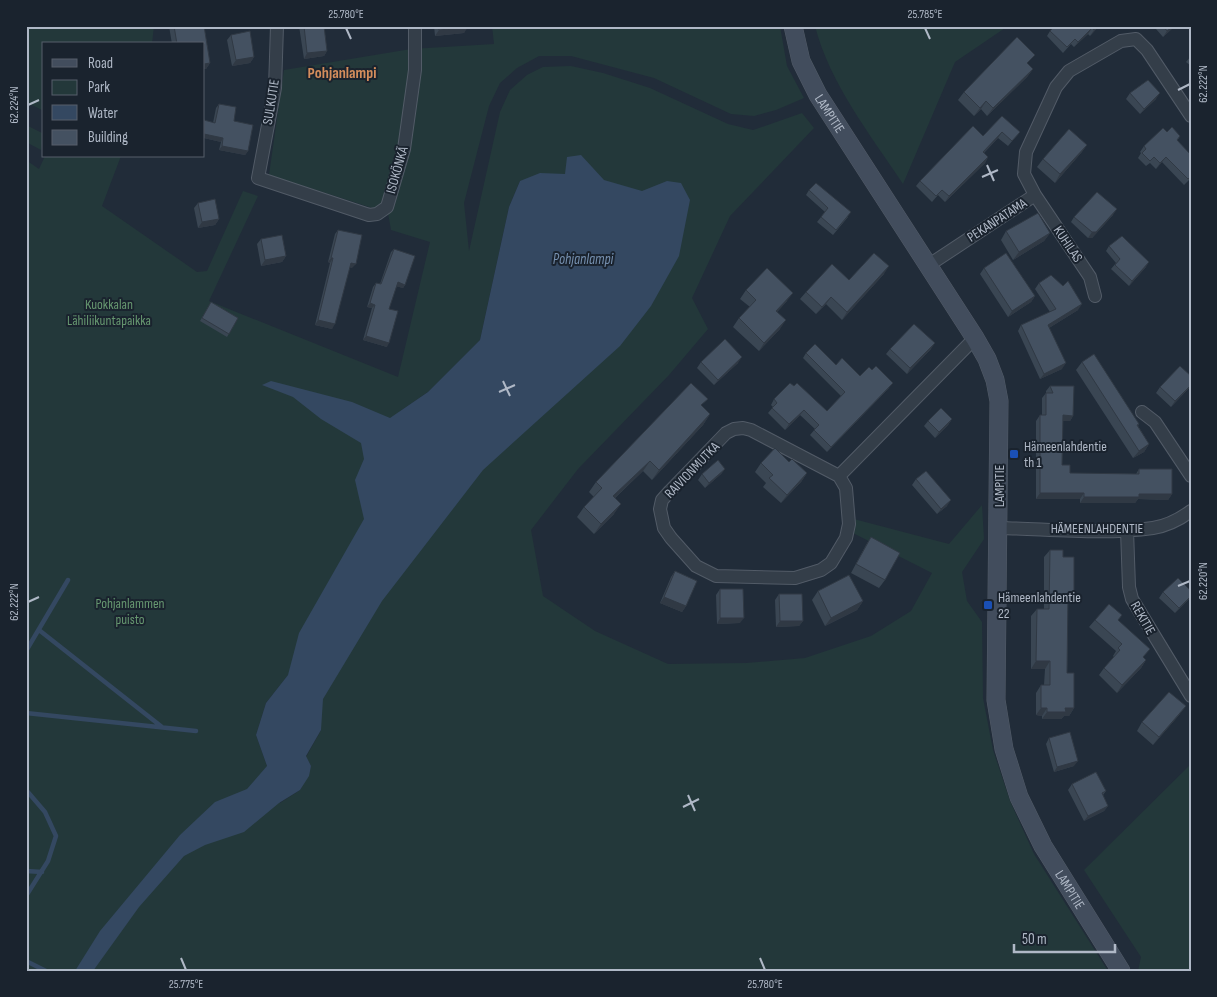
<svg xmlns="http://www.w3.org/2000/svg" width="1217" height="997" viewBox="0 0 1217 997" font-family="'Sofia Sans Condensed',sans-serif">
<rect width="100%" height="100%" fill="#212c39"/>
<path fill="#23383a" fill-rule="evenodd" d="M 26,26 L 154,26 L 152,44 L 44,44 L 44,111 L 26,102 Z
M 492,26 L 780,26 L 787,66 L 804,98 L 776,110 L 754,116 L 731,114 L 654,78 L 571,56 L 539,56 L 517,68 L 500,83 L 489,106 L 464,203 L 469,251 L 500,112 L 510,90 L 527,75 L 543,67 L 571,66 L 603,73 L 650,88 L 728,124 L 753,130 L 802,113 L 814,128 L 730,216 L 692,298 L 708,329 L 669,375 L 578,469 L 531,530 L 543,596 L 595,631 L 668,664 L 746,663 L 805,658 L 871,636 L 911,611 L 932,573 L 849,531 L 850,518 L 949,544 L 982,505 L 984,539 L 962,572 L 967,601 L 982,622 L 983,698 L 993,750 L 1010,801 L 1034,854 L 1108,971 L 26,971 L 26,160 L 39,169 L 45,156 L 121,156 L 102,206 L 197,272 L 207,271 L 243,191 L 258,196 L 209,301 L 398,377 L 430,242 L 391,230 L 388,213 L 269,175 L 284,70 L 411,49 L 494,44 ZM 520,181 L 482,390 L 399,412 L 428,392 L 480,340 L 509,207 ZM 304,655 L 321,730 L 306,757 L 311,766 L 300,790 L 280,803 L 272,798 L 267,766 L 256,735 L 266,703 Z
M 815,26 L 1008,26 L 955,62 L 903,184 C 870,134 830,84 815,26 Z
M 26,125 L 44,134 L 41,150 L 26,142 Z
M 1191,764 L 1191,971 L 1138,971 L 1141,957 L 1084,870 Z"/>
<path fill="#344861" d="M 581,155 L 604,180 L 642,191 L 667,181 L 681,183 L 690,200 L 679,256 L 651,306 L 620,346 L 483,470 L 382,601 L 323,699 L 321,730 L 306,756 L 311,766 L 309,776 L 300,790 L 279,803 L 244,832 L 205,845 L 184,856 L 139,907 L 93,971 L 75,971 L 100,931 L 180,835 L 215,802 L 247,789 L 267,766 L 256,735 L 266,703 L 288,675 L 299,633 L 364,519 L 355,480 L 364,459 L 361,443 L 321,419 L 293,397 L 262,385 L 271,381 L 352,402 L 390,418 L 428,392 L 480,340 L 509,207 L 520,181 L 540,173 L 565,174 L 567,157 Z"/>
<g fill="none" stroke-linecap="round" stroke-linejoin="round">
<path stroke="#344861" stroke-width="4.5" d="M 39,630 L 162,727
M 26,651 L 68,580
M 26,713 L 196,731
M 26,871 L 42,872
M 26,896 L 48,861 L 56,836 L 45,812 L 27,791
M 26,961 L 46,971"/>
<g stroke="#525b67" stroke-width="14">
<path id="street" d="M 277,26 L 275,88 L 258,178 L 369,215 L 377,214 L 387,207 L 404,149 L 415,70 L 415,26
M 1035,195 L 1090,277 L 1095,296
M 929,265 L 1035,195 L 1024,174 L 1026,152 L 1056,87 L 1069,71 L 1121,41 L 1136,39 L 1147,50 L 1191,116
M 1142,412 L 1155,422 L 1191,476
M 743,428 L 751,430 L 839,476 L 846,488 L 849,524 L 846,538 L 831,563 L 821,570 L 795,578 L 716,576 L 696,566 L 671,538 L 664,528 L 660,509 L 662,500 L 670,491 L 726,433 L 734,429 Z
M 839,476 L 975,338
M 999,528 C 1049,529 1104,535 1153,528 C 1166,526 1180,519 1191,511
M 1127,530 L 1129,587 L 1132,599 L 1191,696"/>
</g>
<g stroke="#525b67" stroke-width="19">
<g id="secondary">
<path id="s1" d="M 793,26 L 801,61 L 818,95 L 975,338 L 987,359 L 995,380 L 999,401 L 996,700 L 1004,749 L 1019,797 L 1043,846 L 1121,971"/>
</g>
</g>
<use href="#street" stroke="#343e49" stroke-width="12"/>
<use href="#secondary" stroke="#424d5d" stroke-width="18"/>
</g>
<path fill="#3a4653" d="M 169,26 L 204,26 L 210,63 L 206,69 L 204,69 L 204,44 L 172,44 Z
M 299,26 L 324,26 L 327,51 L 324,56 L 304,59 Z
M 434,26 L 467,26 L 464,33 L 435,36 Z
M 1099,26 L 1090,36 L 1088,34 L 1074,47 L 1071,44 L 1063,53 L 1047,36 L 1050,31 Z
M 1158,26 L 1175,26 L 1163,37 L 1156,29 Z
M 231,35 L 254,57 L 250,63 L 232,66 L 227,40 Z
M 1191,56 L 1191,66 L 1186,62 Z
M 1028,64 L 1033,69 L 1027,77 L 987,116 L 981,109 L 974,116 L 958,100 L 964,92 Z
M 1130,93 L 1156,99 L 1140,114 L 1126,99 Z
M 219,104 L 234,121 L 248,151 L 245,155 L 219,150 L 221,142 L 204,138 L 204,120 L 213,123 L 216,108 Z
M 1002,116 L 1020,132 L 1008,146 L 998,138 L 984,153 L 988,157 L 985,163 L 945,202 L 938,195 L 932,202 L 916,186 L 920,181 L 983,136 Z
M 1167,132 L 1180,136 L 1177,141 L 1191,155 L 1191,178 L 1184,185 L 1162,162 L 1156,169 L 1150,163 L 1146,166 L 1138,158 L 1141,153 L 1140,152 L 1144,146 Z
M 1087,145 L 1081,153 L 1055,183 L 1037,167 L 1043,159 Z
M 809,190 L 848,217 L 833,235 L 817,222 L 825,212 L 806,195 Z
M 198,203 L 219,219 L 215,225 L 198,228 L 194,208 Z
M 1113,215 L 1092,238 L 1088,238 L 1071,222 L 1074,217 Z
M 338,230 L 352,268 L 350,267 L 332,329 L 315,325 L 330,263 L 328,262 L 335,234 Z
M 1006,231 L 1050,233 L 1044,241 L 1013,260 L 1001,240 Z
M 261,239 L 286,256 L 282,262 L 261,266 L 257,244 Z
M 1109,246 L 1146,267 L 1129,286 L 1111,269 L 1116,263 L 1106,251 Z
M 394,249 L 405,285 L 403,288 L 396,286 L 389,309 L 387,347 L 363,340 L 372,308 L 367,307 L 373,287 L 376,283 L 380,284 L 391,252 Z
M 984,268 L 1035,296 L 1031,302 L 1008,317 L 980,274 Z
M 884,274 L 842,320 L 826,304 L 816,314 L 800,299 L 806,292 L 849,280 Z
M 1039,283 L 1078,310 L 1049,328 L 1062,369 L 1040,379 L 1018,331 L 1021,325 L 1050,312 L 1035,289 Z
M 746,290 L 787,301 L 777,312 L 780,329 L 759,351 L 733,327 L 739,318 L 750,307 L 740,299 Z
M 211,302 L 238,318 L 227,337 L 200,321 Z
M 890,349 L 931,349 L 907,374 L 886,354 Z
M 806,353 L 836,365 L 860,376 L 889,388 L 827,452 L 810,435 L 815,429 L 800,415 L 785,430 L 768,413 L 773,407 L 771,405 L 774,399 L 794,386 L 827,411 L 841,396 L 803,358 Z
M 701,362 L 738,363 L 714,385 L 697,368 Z
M 1082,362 L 1139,424 L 1138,426 L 1149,444 L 1144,452 L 1133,458 L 1076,370 Z
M 1191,376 L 1191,386 L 1171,407 L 1156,393 L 1160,387 Z
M 1050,386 L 1073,416 L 1070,421 L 1063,421 L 1062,465 L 1070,473 L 1136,474 L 1139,469 L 1172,494 L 1168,500 L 1138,499 L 1135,503 L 1080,503 L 1080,499 L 1036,499 L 1036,421 L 1040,415 L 1042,415 L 1042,398 L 1046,393 L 1046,391 Z
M 702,406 L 710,414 L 703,425 L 652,480 L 643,471 L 615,498 L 614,514 L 594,534 L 577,517 L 584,507 L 594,497 L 589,492 L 596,482 Z
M 952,419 L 948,425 L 935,438 L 924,426 L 928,421 Z
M 789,462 L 807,473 L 801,482 L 781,503 L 763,487 L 766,483 L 755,472 L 761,463 Z
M 725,469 L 721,474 L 705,488 L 698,480 L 702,474 Z
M 916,479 L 947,506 L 937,514 L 912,485 Z
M 871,537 L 885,580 L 879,588 L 851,573 L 866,545 Z
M 1050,550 L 1063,557 L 1069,599 L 1068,599 L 1067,673 L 1074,708 L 1069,716 L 1064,716 L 1061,719 L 1042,719 L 1042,716 L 1036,715 L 1036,693 L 1041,685 L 1044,685 L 1045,669 L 1031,669 L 1031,616 L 1037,609 L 1044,609 L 1044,557 Z
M 675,571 L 686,606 L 682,612 L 660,603 L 671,577 Z
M 720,589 L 740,623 L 717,624 L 716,595 Z
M 818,591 L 863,601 L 857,610 L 825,626 L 812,600 Z
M 1191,591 L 1191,597 L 1175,613 L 1159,598 L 1163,592 Z
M 779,594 L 803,621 L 799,626 L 776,627 L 775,600 Z
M 1095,620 L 1118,620 L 1144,658 L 1146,660 L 1141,668 L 1117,693 L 1099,675 L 1104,668 L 1114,657 L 1113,656 L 1116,651 L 1089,627 Z
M 1180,714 L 1153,745 L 1137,731 L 1142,722 Z
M 1049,738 L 1074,766 L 1054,772 L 1046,744 Z
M 1072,784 L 1106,791 L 1103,795 L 1108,806 L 1104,811 L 1084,821 L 1068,790 Z"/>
<path fill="#303944" d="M 1097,26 L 1099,26 L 1090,36 L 1094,30 Z
M 1173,26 L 1175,26 L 1163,37 L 1167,31 Z
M 468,27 L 464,33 L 435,36 L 439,30 Z
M 1092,28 L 1088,34 L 1074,47 L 1078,42 Z
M 327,51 L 324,56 L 304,59 L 307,53 Z
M 254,57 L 250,63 L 232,66 L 236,60 Z
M 210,63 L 206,69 L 204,69 L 204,64 Z
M 1033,69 L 1027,77 L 987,116 L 993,108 Z
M 1160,93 L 1156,99 L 1140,114 L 1144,109 Z
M 986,101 L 981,109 L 974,116 L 980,108 Z
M 1002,132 L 998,138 L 979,157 L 983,152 Z
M 204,134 L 223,138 L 221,142 L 204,138 Z
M 1087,145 L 1081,153 L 1055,183 L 1060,174 Z
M 222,146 L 248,151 L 245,155 L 219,150 Z
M 988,157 L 985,163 L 945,202 L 949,196 Z
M 1166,157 L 1162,162 L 1156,169 L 1160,163 Z
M 1117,209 L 1113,215 L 1092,238 L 1088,238 L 1092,232 Z
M 219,219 L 215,225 L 198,228 L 202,222 Z
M 1050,233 L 1044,241 L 1013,260 L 1019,252 Z
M 286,256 L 282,262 L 261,266 L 265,260 Z
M 331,258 L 333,258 L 330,263 L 328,262 Z
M 1149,262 L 1146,267 L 1129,286 L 1132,281 Z
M 351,263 L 356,264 L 352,268 L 348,267 Z
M 889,266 L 884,274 L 842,320 L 847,312 Z
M 398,282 L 405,285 L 403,288 L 395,286 Z
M 793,293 L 787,301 L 770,320 L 776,311 Z
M 1035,296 L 1031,302 L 1008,317 L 1012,311 Z
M 831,297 L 826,304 L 816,314 L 822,307 Z
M 370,303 L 375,305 L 372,308 L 367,307 Z
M 1082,304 L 1078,310 L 1044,331 L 1048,325 Z
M 318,320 L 335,324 L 332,329 L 315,325 Z
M 786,320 L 780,329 L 759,351 L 764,343 Z
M 366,336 L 389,343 L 387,347 L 363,340 Z
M 935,343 L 931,349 L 907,374 L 910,368 Z
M 742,357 L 738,363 L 714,385 L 718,380 Z
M 1066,363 L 1062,369 L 1040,379 L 1044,374 Z
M 893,383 L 889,388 L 827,452 L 831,447 Z
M 1191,385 L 1191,386 L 1171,407 L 1175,401 Z
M 804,410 L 800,415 L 785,430 L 789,424 Z
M 710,414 L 703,425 L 652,480 L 659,470 Z
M 1063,415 L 1073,416 L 1070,421 L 1059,421 Z
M 952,419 L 948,425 L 935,438 L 939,432 Z
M 1149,444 L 1144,452 L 1133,458 L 1139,451 Z
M 650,461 L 643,471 L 606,506 L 613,496 Z
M 725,469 L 721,474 L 705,488 L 709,483 Z
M 807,473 L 801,482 L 781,503 L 787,495 Z
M 1040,493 L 1084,493 L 1080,499 L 1036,499 Z
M 1139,494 L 1172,494 L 1168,500 L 1138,499 L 1135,503 L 1080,503 L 1084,497 Z
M 951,500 L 947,506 L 937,514 L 941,509 Z
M 621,504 L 614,514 L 594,534 L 601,524 Z
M 1068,592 L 1074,592 L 1069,599 L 1063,599 Z
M 1191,596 L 1189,599 L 1175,613 L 1179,608 Z
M 664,597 L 686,606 L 682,612 L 660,603 Z
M 863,601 L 857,610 L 825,626 L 831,618 Z
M 720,618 L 744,618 L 740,623 L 717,624 Z
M 780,621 L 803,621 L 799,626 L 776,627 Z
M 1146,660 L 1141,668 L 1117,693 L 1122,685 Z
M 1036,661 L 1050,661 L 1045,669 L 1031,669 Z
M 1186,706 L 1180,714 L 1153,745 L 1159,737 Z
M 1041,708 L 1047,708 L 1042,716 L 1036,715 Z
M 1065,708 L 1074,708 L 1069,716 L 1064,716 L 1061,719 L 1042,719 L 1047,712 Z
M 1078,761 L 1074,766 L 1054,772 L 1057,767 Z
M 1108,806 L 1104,811 L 1084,821 L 1088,816 Z"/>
<path fill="#445161" stroke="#303944" d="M 174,26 L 204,26 L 210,63 L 204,64 L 204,44 L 177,44 Z
M 304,26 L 324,26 L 327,51 L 307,53 Z
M 438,26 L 467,26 L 468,27 L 439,30 Z
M 1055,26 L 1097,26 L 1094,30 L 1092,28 L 1078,42 L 1075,39 L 1067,47 L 1050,31 Z
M 1163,26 L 1173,26 L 1167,31 Z
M 250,31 L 254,57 L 236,60 L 231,35 Z
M 1017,37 L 1035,55 L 1027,63 L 1033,69 L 993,108 L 986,101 L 980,108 L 964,92 Z
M 1148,80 L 1160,93 L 1144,109 L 1130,93 Z
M 219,104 L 236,107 L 234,121 L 253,125 L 248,151 L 222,146 L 223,138 L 204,134 L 204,120 L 215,123 Z
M 1002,116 L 1020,132 L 1012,141 L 1002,132 L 983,152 L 988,157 L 949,196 L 942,190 L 936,196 L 920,181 L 973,126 L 983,136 Z
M 1172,127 L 1180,136 L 1177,140 L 1191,155 L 1191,176 L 1188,179 L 1166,157 L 1160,163 L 1154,157 L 1150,161 L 1142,153 L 1146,149 L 1144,146 L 1163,128 L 1167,132 Z
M 1069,129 L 1087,145 L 1060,174 L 1043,159 Z
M 816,183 L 851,212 L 836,230 L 821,217 L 828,208 L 809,190 Z
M 1097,192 L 1117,209 L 1096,232 L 1092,232 L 1074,217 Z
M 215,199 L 219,219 L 202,222 L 198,203 Z
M 1038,213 L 1050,233 L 1019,252 L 1006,231 Z
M 338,230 L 362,235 L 356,264 L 351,263 L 335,324 L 318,320 L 333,258 L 331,258 Z
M 282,235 L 286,256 L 265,260 L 261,239 Z
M 1122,236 L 1149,262 L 1132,281 L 1115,265 L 1120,259 L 1109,246 Z
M 394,249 L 415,256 L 405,285 L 398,282 L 389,309 L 398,311 L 389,343 L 366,336 L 375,305 L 370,303 L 376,283 L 381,284 Z
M 874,253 L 889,266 L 847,312 L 831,297 L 822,307 L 806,292 L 832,264 L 849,280 Z
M 1006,253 L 1035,296 L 1012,311 L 984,268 Z
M 767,268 L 793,293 L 776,311 L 786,320 L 764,343 L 739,318 L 756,300 L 746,290 Z
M 1051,275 L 1063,286 L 1068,281 L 1082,304 L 1048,325 L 1066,363 L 1044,374 L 1021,325 L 1056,309 L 1039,283 Z
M 211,302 L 238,318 L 229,334 L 202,318 Z
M 914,324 L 935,343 L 910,368 L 890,349 Z
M 725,339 L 742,357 L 718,380 L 701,362 Z
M 815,344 L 836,365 L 842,358 L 860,376 L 869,367 L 872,370 L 876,366 L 893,383 L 831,447 L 814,430 L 819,425 L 804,410 L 789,424 L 772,408 L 777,403 L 774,399 L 790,383 L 794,386 L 797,383 L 827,411 L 845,392 L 806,353 Z
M 1094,354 L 1139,424 L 1137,425 L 1149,444 L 1139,451 L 1082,362 Z
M 1180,366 L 1191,376 L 1191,385 L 1175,401 L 1160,387 Z
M 691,383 L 708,399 L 701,405 L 710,414 L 659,470 L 650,461 L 613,496 L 621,504 L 601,524 L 584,507 L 602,488 L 596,482 Z
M 1050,386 L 1074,386 L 1073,416 L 1063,415 L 1062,465 L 1070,465 L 1070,473 L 1139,474 L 1139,469 L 1172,469 L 1172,494 L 1139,494 L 1139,497 L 1084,497 L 1084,493 L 1040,493 L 1040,415 L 1046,415 L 1046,393 L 1053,393 Z
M 941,408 L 952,419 L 939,432 L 928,421 Z
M 775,448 L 789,462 L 792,459 L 807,473 L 787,495 L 769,478 L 773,475 L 761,463 Z
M 718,460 L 725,469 L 709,483 L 702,474 Z
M 926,471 L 951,500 L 941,509 L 916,479 Z
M 871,537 L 900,553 L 885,580 L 856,564 Z
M 1050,550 L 1063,550 L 1063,557 L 1074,557 L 1074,592 L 1068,592 L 1067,673 L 1074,673 L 1074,708 L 1065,708 L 1066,712 L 1047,712 L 1047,708 L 1041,708 L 1041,685 L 1050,685 L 1050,661 L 1036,661 L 1037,609 L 1049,609 Z
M 675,571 L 697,581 L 686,606 L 664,597 Z
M 849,575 L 863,601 L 831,618 L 818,591 Z
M 1178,578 L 1191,591 L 1191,596 L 1179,608 L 1163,592 Z
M 720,589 L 743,589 L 744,618 L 720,618 Z
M 779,594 L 802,594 L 803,621 L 780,621 Z
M 1109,604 L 1122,615 L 1118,620 L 1150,649 L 1143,657 L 1146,660 L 1122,685 L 1104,668 L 1120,650 L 1118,648 L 1122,644 L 1095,620 Z
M 1169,692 L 1186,706 L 1159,737 L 1142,722 Z
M 1070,732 L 1078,761 L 1057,767 L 1049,738 Z
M 1096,772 L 1106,791 L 1102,793 L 1108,806 L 1088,816 L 1072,784 Z"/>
<path fill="none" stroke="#afb8c6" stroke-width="2" d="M 346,28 L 351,39M 925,28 L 930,39M 1178,90 L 1190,84M 28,105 L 39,100M 987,165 L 994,181M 982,177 L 998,170M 503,381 L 510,396M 499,392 L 515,385M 1178,586 L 1190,581M 28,602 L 39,597M 688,795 L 695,811M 683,807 L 699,799M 181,958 L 186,970M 760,958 L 765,970"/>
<g fill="#1a4fb4" stroke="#1a232e" stroke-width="2">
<rect x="1009" y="449" width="10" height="10" rx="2.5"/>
<rect x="983" y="600" width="10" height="10" rx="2.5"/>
</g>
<g text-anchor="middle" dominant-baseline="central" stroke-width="4" stroke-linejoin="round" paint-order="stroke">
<g font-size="14" fill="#afb8c6" stroke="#1a232e">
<text transform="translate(271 102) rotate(-81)">SULKUTIE</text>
<text stroke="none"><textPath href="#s1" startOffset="96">LAMPITIE</textPath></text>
<text transform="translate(397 170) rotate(-74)">ISOKÖNKÄ</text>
<text transform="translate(997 220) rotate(-33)">PEKANPATAMA</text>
<text transform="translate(1068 244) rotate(56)">KUHILAS</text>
<text transform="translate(692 470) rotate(-46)">RAIVIONMUTKA</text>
<text transform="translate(999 486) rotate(-90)">LAMPITIE</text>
<text x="1097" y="528">HÄMEENLAHDENTIE</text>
<text transform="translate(1143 618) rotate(60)">REKITIE</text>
<text stroke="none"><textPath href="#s1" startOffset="936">LAMPITIE</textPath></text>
</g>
<g font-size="14" fill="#669770" stroke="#1a232e">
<text x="109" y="304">Kuokkalan<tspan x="109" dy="16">Lähiliikuntapaikka</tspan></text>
<text x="130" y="603">Pohjanlammen<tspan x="130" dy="16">puisto</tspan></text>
</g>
<g font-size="14" fill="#afb8c6" stroke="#1a232e" text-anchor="start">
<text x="1024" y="446">Hämeenlahdentie<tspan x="1024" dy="16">th 1</tspan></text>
<text x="998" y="597">Hämeenlahdentie<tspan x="998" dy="16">22</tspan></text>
</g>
<g font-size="15" font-style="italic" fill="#7690af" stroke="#1a232e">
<text x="583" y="259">Pohjanlampi</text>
</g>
<g font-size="16" font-weight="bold" fill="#d48d5c" stroke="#1a232e">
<text x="342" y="73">Pohjanlampi</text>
</g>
</g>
<rect width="1217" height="997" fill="none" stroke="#1a232e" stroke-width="55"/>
<rect x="42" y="42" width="162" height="115" fill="#1a232e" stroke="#565f6b"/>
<rect x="52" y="59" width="25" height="8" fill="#424d5d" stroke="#565f6b"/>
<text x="88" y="68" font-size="15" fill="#afb8c6">Road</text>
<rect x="52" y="80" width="25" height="15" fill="#23383a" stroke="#565f6b"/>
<text x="88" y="92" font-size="15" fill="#afb8c6">Park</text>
<rect x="52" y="105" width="25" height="15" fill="#344861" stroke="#565f6b"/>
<text x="88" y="118" font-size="15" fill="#afb8c6">Water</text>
<rect x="52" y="130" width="25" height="15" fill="#445161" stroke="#565f6b"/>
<text x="88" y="142" font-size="15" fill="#afb8c6">Building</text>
<path d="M1014 944v8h101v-8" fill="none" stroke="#afb8c6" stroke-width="2.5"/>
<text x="1022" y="944" font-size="15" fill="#afb8c6" stroke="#1a232e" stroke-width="4" paint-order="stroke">50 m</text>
<rect x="28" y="28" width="1162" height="942" fill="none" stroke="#afb8c6" stroke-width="2"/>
<g font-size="12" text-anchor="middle" fill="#afb8c6">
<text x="346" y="18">25.780°E</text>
<text x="925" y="18">25.785°E</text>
<text transform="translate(1203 84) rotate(-90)" y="4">62.222°N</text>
<text transform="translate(14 105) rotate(-90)" y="4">62.224°N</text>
<text transform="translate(1203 581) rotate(-90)" y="4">62.220°N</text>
<text transform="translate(14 602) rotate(-90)" y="4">62.222°N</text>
<text x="186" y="988">25.775°E</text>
<text x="765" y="988">25.780°E</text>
</g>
</svg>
